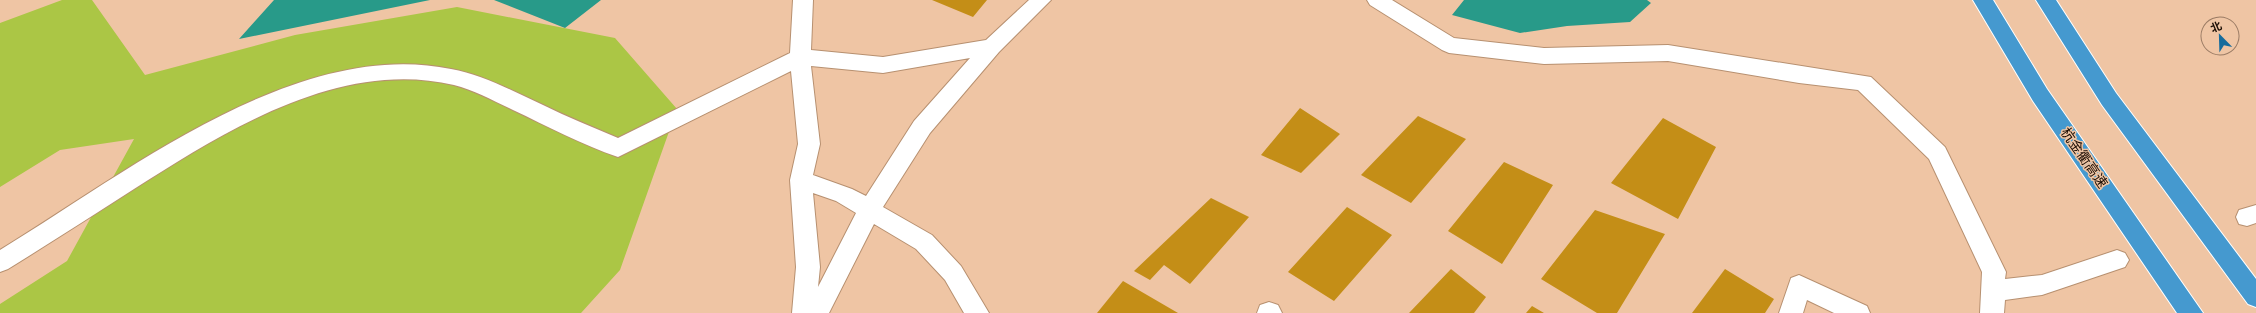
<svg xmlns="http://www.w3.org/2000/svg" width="2256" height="313" viewBox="0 0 2256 313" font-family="'Fira Sans','Noto Sans SC',sans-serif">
<rect width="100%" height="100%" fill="#efc5a4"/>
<path fill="#abc645" d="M 62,0 L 92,0 L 145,75 L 295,35 L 457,7 L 615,38 L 677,109 L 620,270 L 581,313 L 0,313 L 0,304 L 67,261 L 134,139 L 60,150 L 0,187 L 0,23 Z"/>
<path fill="#289a89" d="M 274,0 L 430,0 L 239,39 Z
M 494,0 L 601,0 L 565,28 Z
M 1464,0 L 1647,0 L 1651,3 L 1630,22 L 1567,26 L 1520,33 L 1452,15 Z"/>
<path fill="#c48e17" d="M 932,0 L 987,0 L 973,17 Z
M 1300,108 L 1340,134 L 1301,173 L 1261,155 Z
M 1418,116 L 1466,139 L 1411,203 L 1361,175 Z
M 1663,118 L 1716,147 L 1678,219 L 1611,183 Z
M 1504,162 L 1553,185 L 1502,264 L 1448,231 Z
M 1211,198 L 1249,217 L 1190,284 L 1164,265 L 1150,280 L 1134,271 Z
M 1347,207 L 1392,235 L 1334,301 L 1288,272 Z
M 1595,210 L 1665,234 L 1617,313 L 1597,313 L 1541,279 Z
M 1451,269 L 1486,297 L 1474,313 L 1409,313 Z
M 1725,269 L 1774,299 L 1765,313 L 1692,313 Z
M 1123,281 L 1178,313 L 1097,313 Z
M 1532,306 L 1544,313 L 1526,313 Z"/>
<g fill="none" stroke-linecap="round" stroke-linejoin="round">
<g stroke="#b79070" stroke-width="2">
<path id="minor" d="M 793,0 L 813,0 L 811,50 L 883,57 L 986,40 L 1029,0 L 1051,0 L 999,52 L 930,133 L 883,207 L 932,235 L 961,266 L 989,313 L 964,313 L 945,280 L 916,249 L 874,224 L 829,313 L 792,313 L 796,267 L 790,180 L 798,144 L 791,71 L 618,157 C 582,145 547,126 513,110 C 494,101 474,90 454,85 C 340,58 225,131 134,189 C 92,216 50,243 8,269 L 0,272 L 0,250 C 125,174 296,37 451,69 C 483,75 513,91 543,105 C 567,117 593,127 618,138 L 790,53 ZM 970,58 L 914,121 L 866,196 L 852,189 L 813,175 L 820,144 L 811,66 L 883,73 ZM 813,193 L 836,201 L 856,213 L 818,287 L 820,267 Z
M 1367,0 L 1392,0 L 1454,38 L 1544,48 L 1668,45 L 1871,77 L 1945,147 L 2006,272 L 2005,279 L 2042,275 L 2117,250 L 2125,253 L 2129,260 L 2125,267 L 2042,295 L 2005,300 L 2004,313 L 1980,313 L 1982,272 L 1929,159 L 1858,90 L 1799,83 L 1668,61 L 1544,64 L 1449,53 L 1442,50 L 1370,5 Z
M 2256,205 L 2256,223 L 2247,226 L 2239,224 L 2236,217 L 2239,210 Z
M 1799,275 L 1867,306 L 1870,313 L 1834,313 L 1807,300 L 1803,313 L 1779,313 L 1791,278 Z
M 1269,302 L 1278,305 L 1282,313 L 1257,313 L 1260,305 Z"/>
</g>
<g stroke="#fff" stroke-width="2">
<path id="motorway" d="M 1973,0 L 1993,0 L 2047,89 L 2203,313 L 2177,313 L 2033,101 Z
M 2036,0 L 2056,0 L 2116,93 L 2256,279 L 2256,307 L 2248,304 L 2102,105 Z"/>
</g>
<use href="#minor" fill="#fff" fill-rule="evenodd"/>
<use href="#motorway" fill="#4599cf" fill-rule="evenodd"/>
</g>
<g text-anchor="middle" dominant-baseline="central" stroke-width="3" stroke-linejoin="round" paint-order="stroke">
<g font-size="14" fill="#1a0c03" stroke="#efc5a4">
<text transform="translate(2084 158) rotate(55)">杭金衢高速</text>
</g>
</g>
<g transform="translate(2220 36) rotate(337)"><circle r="19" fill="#efc5a4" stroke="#9a7b64"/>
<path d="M0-3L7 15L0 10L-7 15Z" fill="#176c9c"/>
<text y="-6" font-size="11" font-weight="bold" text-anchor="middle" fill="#1a0c03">北</text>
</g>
</svg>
